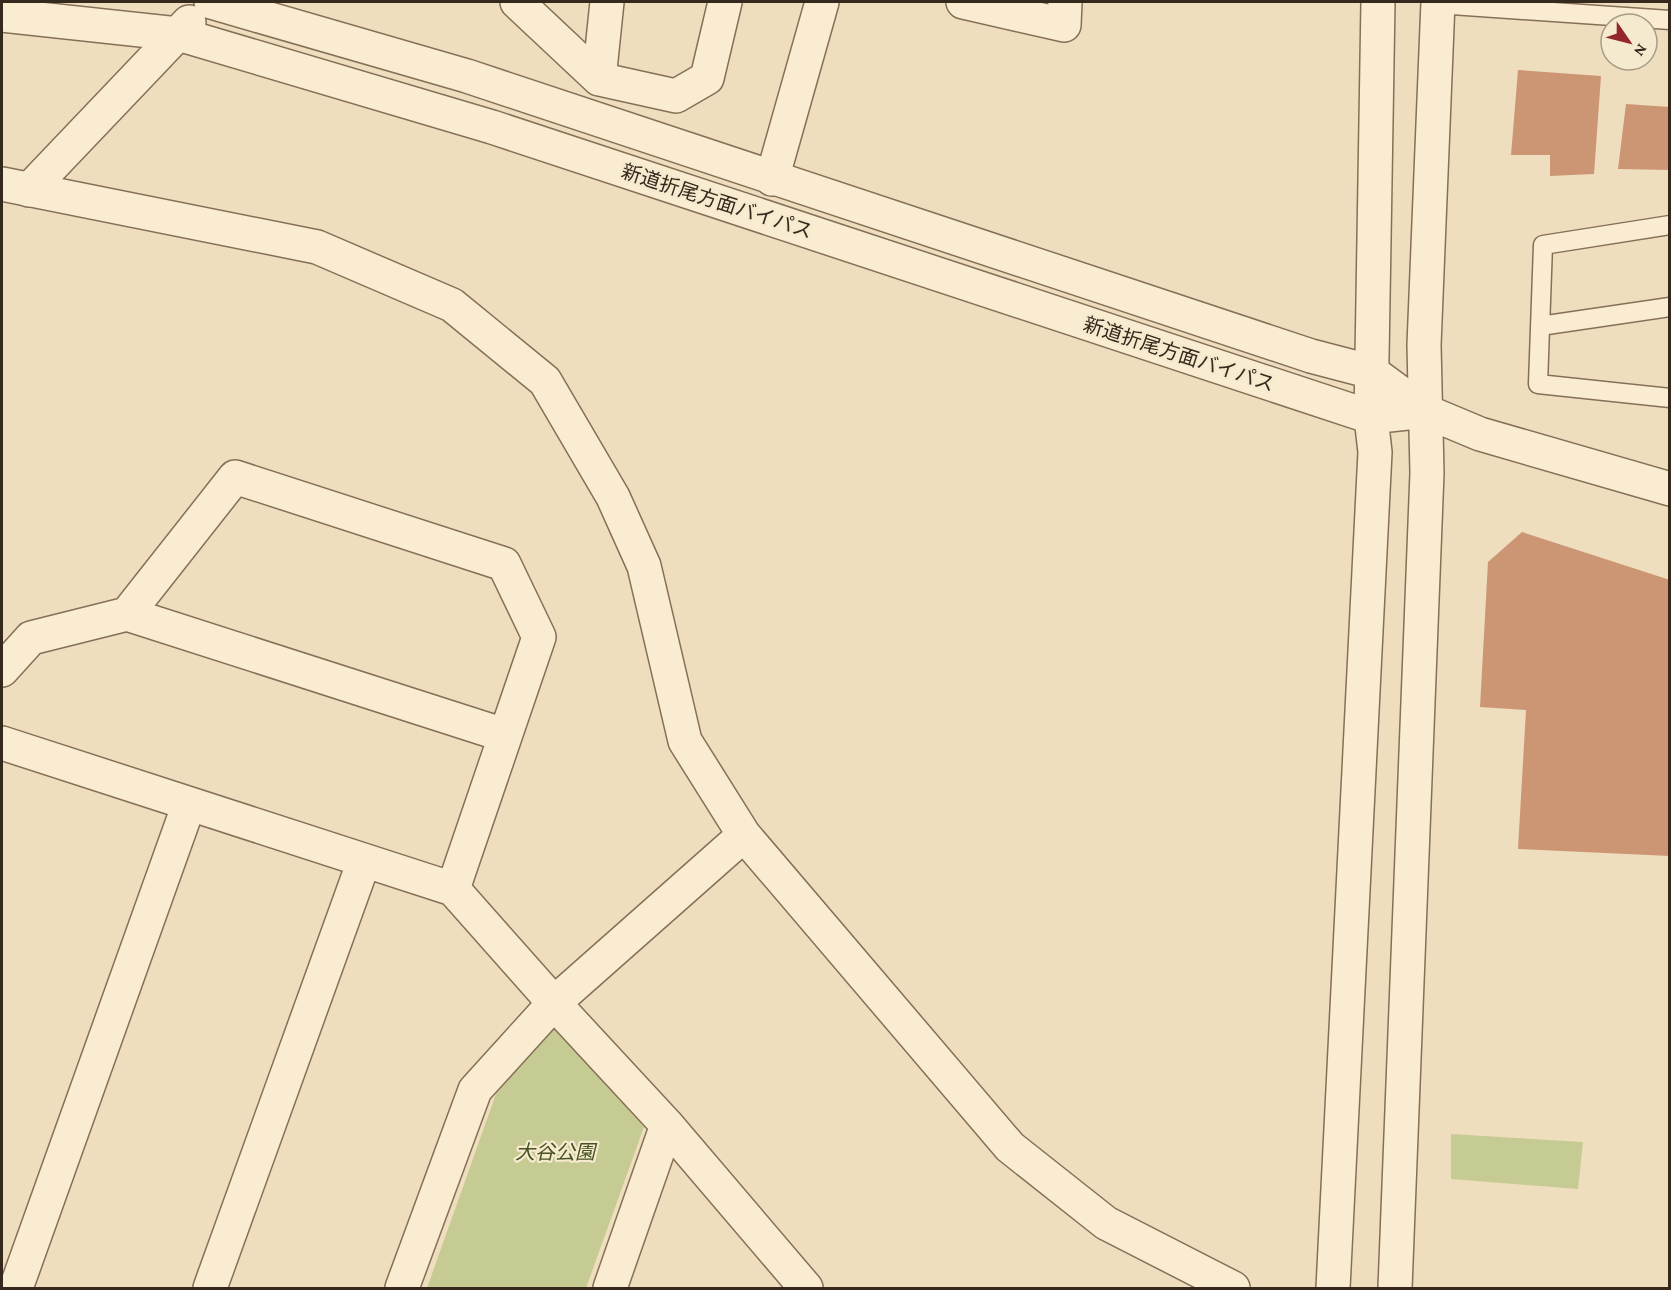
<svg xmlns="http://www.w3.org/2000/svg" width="1671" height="1290" viewBox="0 0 1671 1290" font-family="'Crimson Pro','Noto Sans JP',serif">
<rect width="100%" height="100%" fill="#eedebe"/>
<path fill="#c6cb93" d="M 554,1026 L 644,1127 L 586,1288 L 427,1288 L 496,1094 Z
M 1451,1134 L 1583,1142 L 1578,1189 L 1451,1179 Z"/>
<path fill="#cc9674" d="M 1518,70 L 1601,76 L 1594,174 L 1550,176 L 1550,155 L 1511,155 Z
M 1626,104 L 1670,107 L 1670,170 L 1618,169 Z
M 1522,532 L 1670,580 L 1670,856 L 1518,849 L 1526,710 L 1480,707 L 1488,562 Z"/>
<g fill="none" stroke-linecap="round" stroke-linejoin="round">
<g stroke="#866f57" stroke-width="21">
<path id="service" d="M 1437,4 L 1670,20
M 1670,225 L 1543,245 L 1538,384 L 1670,398
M 1540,326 L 1670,307"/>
</g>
<g stroke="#866f57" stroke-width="36">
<path id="minor" d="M 517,2 L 599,79 L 607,2
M 963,2 L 1064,25 L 1065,2
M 599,79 L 676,96 L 707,78 L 725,2
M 772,179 L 822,2
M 2,184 L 317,247 L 452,305 L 545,381 L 613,497 L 644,566 L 685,741 L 744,835 L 1010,1147 L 1106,1223 L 1233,1288
M 127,614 L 504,735
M 2,670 L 31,638 L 127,614 L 235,477 L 504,564 L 539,637 L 453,889
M 2,743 L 453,889 L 554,1003 L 667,1125 L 806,1288
M 16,1288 L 189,804
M 210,1288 L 364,861
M 402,1288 L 475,1090 L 554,1003 L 744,835
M 610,1288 L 667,1125"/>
</g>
<g stroke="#866f57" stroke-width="36">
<path id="tertiary" d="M 211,2 L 467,76 L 1311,356 L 1372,372 L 1425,411 L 1480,434 L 1670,489
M 2,15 L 178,34 L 492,127 L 1371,417 L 1425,411
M 29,190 L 189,22
M 1333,1288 L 1375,452 L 1371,417 L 1378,2
M 1395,1288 L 1427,473 L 1424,345 L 1438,2"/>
</g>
<use href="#service" stroke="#f9ecd1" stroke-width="18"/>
<use href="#minor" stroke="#f9ecd1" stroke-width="33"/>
<use href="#tertiary" stroke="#f9ecd1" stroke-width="33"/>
</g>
<g text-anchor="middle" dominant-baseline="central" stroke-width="4.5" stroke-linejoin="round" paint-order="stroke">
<g font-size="20" fill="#35281c" stroke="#f5e9ce">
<text transform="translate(717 201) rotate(18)">新道折尾方面バイパス</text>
<text transform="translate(1179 354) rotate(18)">新道折尾方面バイパス</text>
</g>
<g font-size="20" font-style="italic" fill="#475222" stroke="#f5e9ce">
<text x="555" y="1152">大谷公園</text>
</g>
</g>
<rect width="1671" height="1290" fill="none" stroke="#35281c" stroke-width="6"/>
<g transform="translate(1629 42) rotate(125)"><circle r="28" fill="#f5e9ce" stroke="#a89c87" stroke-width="1.5"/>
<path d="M0-4.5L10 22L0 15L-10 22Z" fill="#95272a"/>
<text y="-9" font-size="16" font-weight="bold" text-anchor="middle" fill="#35281c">N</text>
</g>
</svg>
